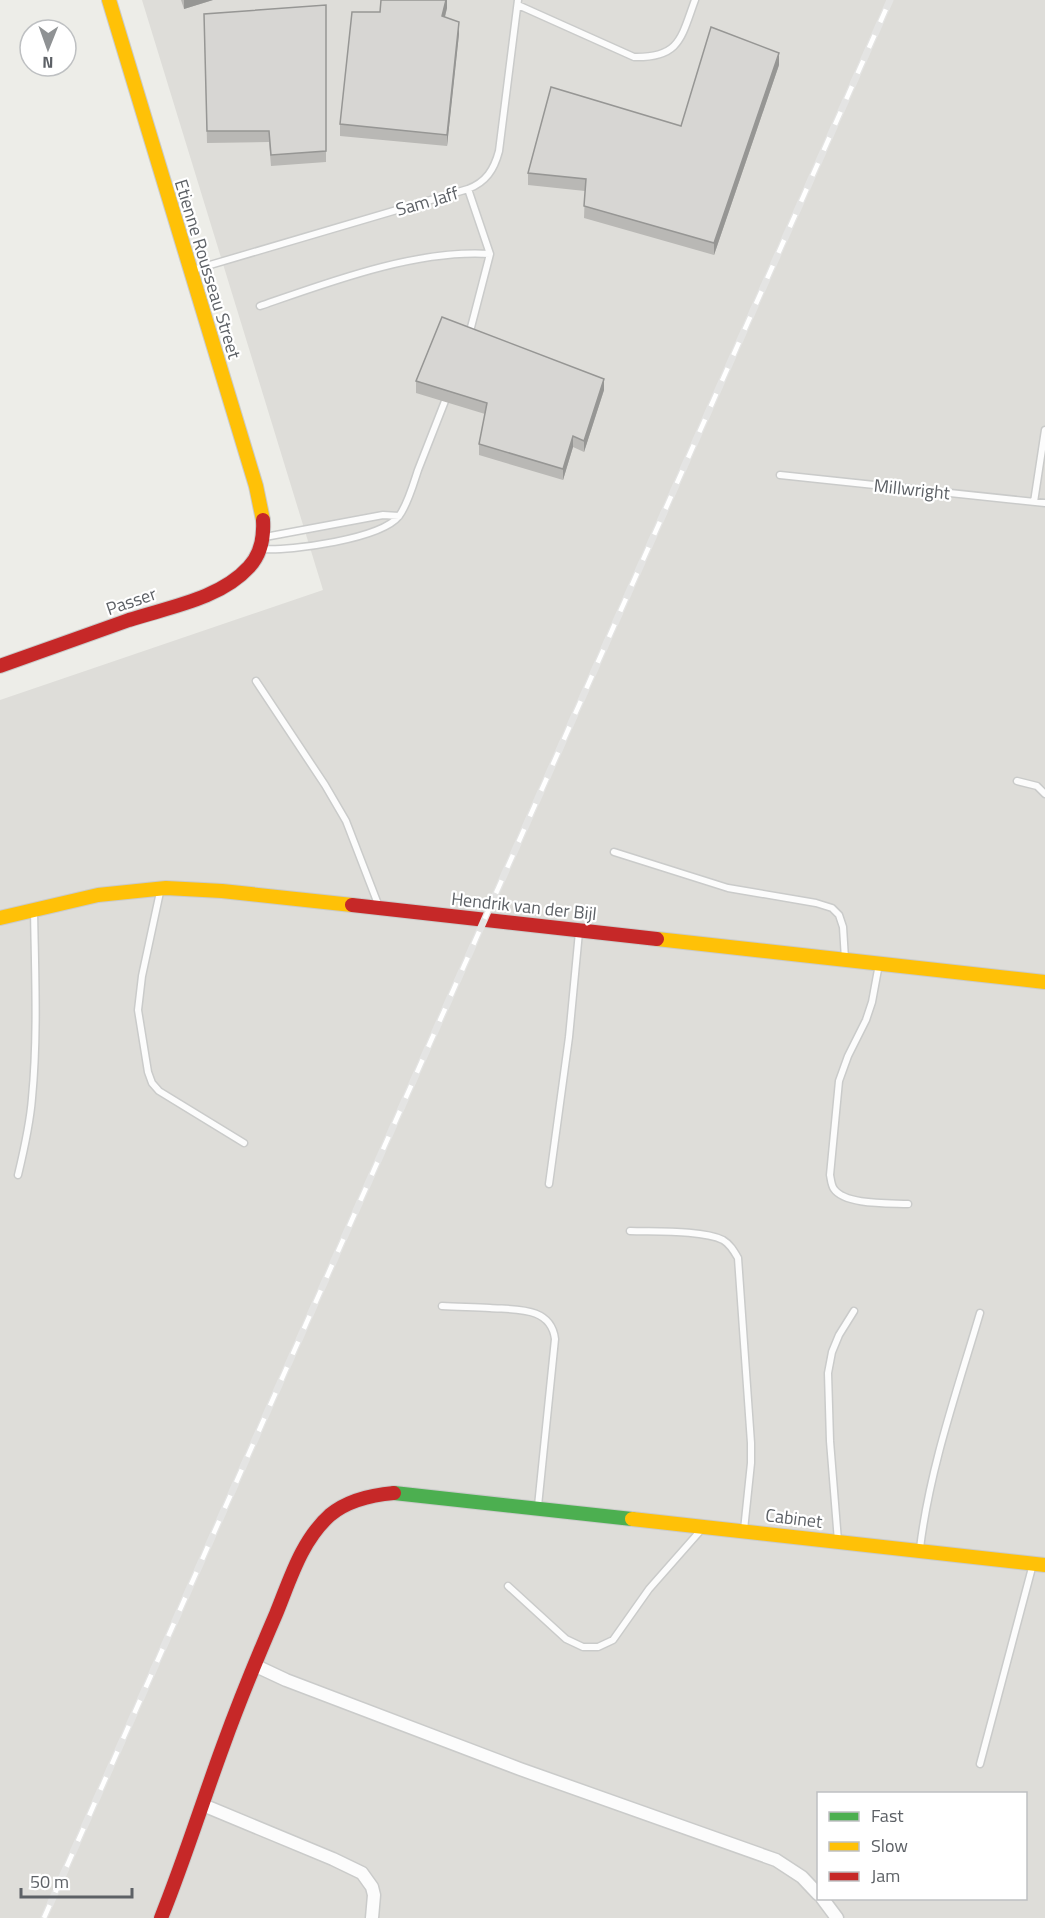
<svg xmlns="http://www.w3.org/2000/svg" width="1045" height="1918" viewBox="0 0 1045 1918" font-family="'Titillium Web',sans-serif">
<rect width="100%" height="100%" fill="#edede8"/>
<path fill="#deddd9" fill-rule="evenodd" d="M 142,0 L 1045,0 L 1045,1918 L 0,1918 L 0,700 L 323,590 ZM 818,1794 L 1026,1794 L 1026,1898 L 818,1898 Z"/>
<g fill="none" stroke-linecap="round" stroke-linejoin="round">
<g stroke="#cacbca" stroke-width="9">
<path id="lane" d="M 518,5 L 634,57 C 680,58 681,38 695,0
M 468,189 L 490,254 L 469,335
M 193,270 L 468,189 C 486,182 494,170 499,151 L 518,0
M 260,306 C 329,282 417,249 490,254
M 780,475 L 1045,503
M 1034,502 L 1045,430
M 265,537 L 383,515 L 399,516
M 263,549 C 291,551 381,539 399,516 C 408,504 413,485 418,470 C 427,447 436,424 445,401
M 256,681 L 325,785 L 346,821 L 378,904
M 1017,781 L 1037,786 L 1045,794
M 614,852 L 728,888 L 816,903 L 832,908 L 839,915 L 843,927 L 845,959
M 160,892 L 142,976 L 138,1010 L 148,1072 L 152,1083 L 159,1091 L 244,1143
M 879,964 L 872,1002 L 866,1020 L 848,1056 L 839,1081 L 830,1175 C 831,1179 831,1185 834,1189 C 845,1205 889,1203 908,1204
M 18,1175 C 24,1150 30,1124 32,1098 C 38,1036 35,973 34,910
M 549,1184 L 569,1037 L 579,932
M 630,1231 C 654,1232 702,1230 723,1240 C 730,1244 734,1251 738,1258 L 751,1443 L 751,1463 L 744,1530
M 442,1306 C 458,1307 474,1307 490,1308 C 515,1310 551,1306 555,1339 L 538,1506
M 838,1541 L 830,1441 L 828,1373 L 832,1352 L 839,1335 L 854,1311
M 920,1548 C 930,1467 957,1391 980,1313
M 508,1586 L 566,1639 L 583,1647 L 598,1647 L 613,1640 L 649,1589 L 701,1530
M 980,1764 L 1033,1564"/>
</g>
<g stroke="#cacbca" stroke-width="15">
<path id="street" d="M 254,1665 L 286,1680 L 520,1769 L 776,1860 L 802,1877 L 818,1894
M 203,1805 L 333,1859 L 362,1873 L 372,1887 L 374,1895 L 372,1918
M 822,1898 L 837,1918"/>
</g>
<g stroke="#cacbca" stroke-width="16">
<path id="fast" d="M 394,1493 L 632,1519"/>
</g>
<g stroke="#cacbca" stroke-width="16">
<path id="slow" d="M 109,0 L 256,486 L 263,520
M 0,918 L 98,895 L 166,888 L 222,891 L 352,905
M 657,939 L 1045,982
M 632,1519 L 1045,1565"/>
</g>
<g stroke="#cacbca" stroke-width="16">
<path id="jam" d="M 0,666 C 43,651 86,635 129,620 C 169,607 220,599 249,567 C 261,554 264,536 263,520
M 352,905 L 657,939
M 161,1918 C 184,1861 202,1803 223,1746 C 239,1702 257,1658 276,1614 C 290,1580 301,1541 330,1515 C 348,1500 371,1495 394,1493"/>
</g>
<use href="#lane" stroke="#fcfcfc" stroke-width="6"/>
<use href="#street" stroke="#fcfcfc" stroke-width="12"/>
<use href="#fast" stroke="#4caf50" stroke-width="14"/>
<use href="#slow" stroke="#ffc107" stroke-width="14"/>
<use href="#jam" stroke="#c62828" stroke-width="14"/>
<g stroke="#e4e4e3" stroke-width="7">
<path id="rail" d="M 44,1918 L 890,0"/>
</g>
<use href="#rail" stroke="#fff" stroke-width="4.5" stroke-dasharray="14" stroke-linecap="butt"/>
</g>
<path fill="#b9b8b5" d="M 181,0 L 213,0 L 184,9 Z
M 447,0 L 447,8 L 445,17 L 459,34 L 447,146 L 340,136 L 340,124 L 380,12 Z
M 326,5 L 326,162 L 271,166 L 269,142 L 207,143 L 204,14 Z
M 779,65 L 714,255 L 584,218 L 585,191 L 528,185 L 528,173 L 681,126 Z
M 416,381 L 604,390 L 584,452 L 573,447 L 563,480 L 479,455 L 479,444 L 485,414 L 416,393 Z"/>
<path fill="#969694" d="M 184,0 L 213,0 L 184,9 Z
M 446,0 L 447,0 L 447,8 L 442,28 L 442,16 Z
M 459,22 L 459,34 L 447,146 L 447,135 Z
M 779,53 L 779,65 L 714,255 L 714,243 Z
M 604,379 L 604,390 L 584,452 L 584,441 Z
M 573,436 L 573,447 L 563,480 L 563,469 Z"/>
<path fill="#d7d6d3" stroke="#969694" stroke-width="1.5" d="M 381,0 L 446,0 L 442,16 L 459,22 L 447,135 L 340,124 L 352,12 L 380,12 Z
M 326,5 L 326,151 L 271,155 L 269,131 L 207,131 L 204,14 Z
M 711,27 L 779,53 L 714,243 L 584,206 L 586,179 L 528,173 L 551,87 L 681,126 Z
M 442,317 L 604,379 L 584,441 L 573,436 L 563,469 L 479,444 L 487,403 L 416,381 Z"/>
<g text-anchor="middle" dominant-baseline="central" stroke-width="4.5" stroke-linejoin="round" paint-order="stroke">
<g font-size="18" fill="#5d6166" stroke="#fff">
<text transform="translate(427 201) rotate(-16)">Sam Jaff</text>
<text transform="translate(208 269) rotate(73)">Etienne Rousseau Street</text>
<text transform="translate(912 489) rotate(6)">Millwright</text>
<text transform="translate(131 601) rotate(-19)">Passer</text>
<text transform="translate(524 906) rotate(6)">Hendrik van der Bijl</text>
<text transform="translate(794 1518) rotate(7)">Cabinet</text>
</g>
</g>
<rect x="817" y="1792" width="210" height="108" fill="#ffffff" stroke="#bec0c2" stroke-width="1.5"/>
<rect x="829" y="1812" width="30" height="9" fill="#4caf50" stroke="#bec0c2" stroke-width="1.5"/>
<text x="871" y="1822" font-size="18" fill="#5d6166">Fast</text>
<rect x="829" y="1842" width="30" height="9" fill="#ffc107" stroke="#bec0c2" stroke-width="1.5"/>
<text x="871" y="1852" font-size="18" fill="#5d6166">Slow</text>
<rect x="829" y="1872" width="30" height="9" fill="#c62828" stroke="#bec0c2" stroke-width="1.5"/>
<text x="871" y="1882" font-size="18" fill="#5d6166">Jam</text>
<g transform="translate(48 48) rotate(181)"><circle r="28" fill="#ffffff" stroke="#bec0c2" stroke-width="1.5"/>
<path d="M0-4.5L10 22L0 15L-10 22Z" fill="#8f9294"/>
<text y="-9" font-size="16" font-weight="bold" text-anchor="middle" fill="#5d6166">N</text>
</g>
<path d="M21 1888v9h111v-9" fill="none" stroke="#5d6166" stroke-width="3"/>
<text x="30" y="1888" font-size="18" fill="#5d6166" stroke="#ffffff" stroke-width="4.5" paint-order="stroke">50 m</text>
</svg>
